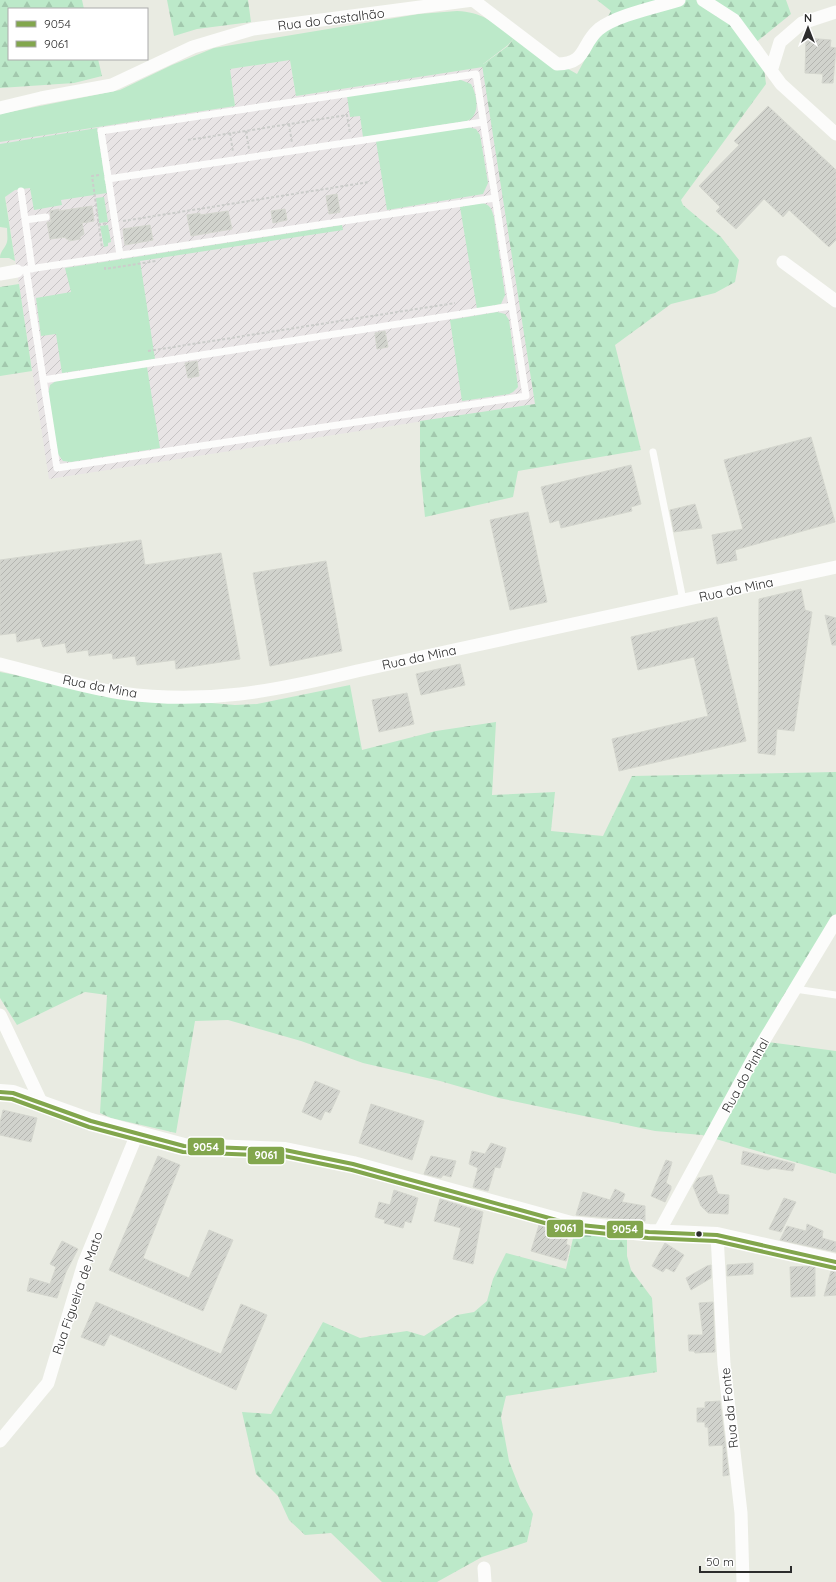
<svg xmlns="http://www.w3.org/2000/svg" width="836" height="1582" viewBox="0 0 836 1582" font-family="Quicksand,sans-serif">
<defs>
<pattern id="industrial-furrows" width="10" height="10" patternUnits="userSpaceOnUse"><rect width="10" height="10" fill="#e8e4e5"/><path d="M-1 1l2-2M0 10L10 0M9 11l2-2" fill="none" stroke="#c7c4c5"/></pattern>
<pattern id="forest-firs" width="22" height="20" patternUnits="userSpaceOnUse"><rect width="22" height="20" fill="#bce9c9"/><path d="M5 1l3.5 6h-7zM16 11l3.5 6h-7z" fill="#a2c8ad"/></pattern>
<pattern id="building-hatch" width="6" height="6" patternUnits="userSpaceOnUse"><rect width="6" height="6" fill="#d1d3cd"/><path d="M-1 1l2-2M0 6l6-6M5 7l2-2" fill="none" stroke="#b4b5b0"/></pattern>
</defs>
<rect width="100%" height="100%" fill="#e9ebe2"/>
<path fill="url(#industrial-furrows)" d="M 290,60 L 296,96 L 483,67 L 535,404 L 49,479 L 2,174 L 0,142 L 235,106 L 230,69 Z"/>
<path fill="#bce9c9" d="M 457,11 C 483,12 494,23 514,38 L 508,45 L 483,64 L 483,67 L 296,96 L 290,60 L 230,69 L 235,106 L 0,142 L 0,114 L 120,90 L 172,65 L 214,48 L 419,14 Z
M 461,80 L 471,84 C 477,95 481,115 467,121 L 363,137 L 360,116 L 350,117 L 347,96 Z
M 468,127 L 476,129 L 480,135 L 488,183 L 483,194 L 387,210 L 376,141 Z
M 97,128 L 107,193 L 61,200 L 62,205 L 34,210 L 30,188 L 15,190 L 5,197 L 15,261 L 9,258 L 0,258 C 0,251 5,249 7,242 C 8,238 7,233 7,228 L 0,227 L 0,144 Z
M 104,197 L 108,222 L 99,223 L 96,198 Z
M 481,203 C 490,204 492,209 494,218 L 505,295 L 501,304 L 477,309 L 460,207 Z
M 108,225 L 111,242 L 108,243 L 108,246 L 104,247 L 100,226 Z
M 342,225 L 343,230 L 140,261 L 155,359 L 62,373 L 56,334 L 41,336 L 36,298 L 71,292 L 65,268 Z
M 497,312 L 505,314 L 509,320 L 518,387 L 513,392 L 509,394 L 462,401 L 450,320 Z
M 147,367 L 160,448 L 71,462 L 63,461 L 58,454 L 48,393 L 50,385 L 56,381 Z"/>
<path fill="url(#forest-firs)" d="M 0,0 L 82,0 L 84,9 L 9,9 L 9,59 L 98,59 L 102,76 L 74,83 L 0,88 Z
M 167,0 L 248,0 L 251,22 L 197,29 L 174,36 Z
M 597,0 L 786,0 L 791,14 L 749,48 L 764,68 L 766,84 L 681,200 L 683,205 L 721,237 L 739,260 L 735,282 L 715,293 L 671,304 L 615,345 L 641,450 L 518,471 L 513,497 L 425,517 L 420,467 L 420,421 L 535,404 L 482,65 L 508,46 L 514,38 L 577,74 L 611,11 Z
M 19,284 L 32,371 L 0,376 L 0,287 Z
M 0,672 L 125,696 L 235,705 L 257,704 L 350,685 L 362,750 L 436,731 L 496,722 L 492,795 L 555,792 L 551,831 L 603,836 L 632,776 L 836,772 L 836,914 L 760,1038 L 768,1042 L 836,1051 L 836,1174 L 702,1135 L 655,1131 L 499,1098 L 440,1081 L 363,1063 L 301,1041 L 228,1020 L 195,1021 L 176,1133 L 111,1118 L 100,1113 L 107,995 L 85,992 L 17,1025 L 0,998 Z
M 574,1234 L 627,1236 L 627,1256 L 631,1270 L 652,1298 L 657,1372 L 506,1396 L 501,1417 L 509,1461 L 520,1489 L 533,1514 L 527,1542 L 482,1557 L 437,1582 L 382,1582 L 331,1533 L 305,1535 L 289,1520 L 278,1496 L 256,1474 L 242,1412 L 271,1414 L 323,1322 L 360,1338 L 407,1331 L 424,1336 L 457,1315 L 474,1312 L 487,1301 L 493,1279 L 506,1253 L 566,1269 Z"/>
<path fill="url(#building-hatch)" stroke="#d4d6ce" d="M 806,38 L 831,40 L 830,47 L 836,48 L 833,83 L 822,83 L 823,74 L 805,73 Z
M 768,106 L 836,170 L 836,240 L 829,247 L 789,210 L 783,217 L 764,199 L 736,229 L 716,211 L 720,207 L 699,186 L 739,145 L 734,141 Z
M 337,194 L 340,212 L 329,214 L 326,196 Z
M 92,206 L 94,221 L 82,223 L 84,234 L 80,237 L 80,239 L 69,241 L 69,239 L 66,239 L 66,237 L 50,239 L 47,222 L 51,222 L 50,211 L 59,209 L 59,211 Z
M 285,209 L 287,220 L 273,223 L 271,211 Z
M 228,211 L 232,229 L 191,236 L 187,215 L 200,213 L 200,215 Z
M 150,225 L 153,240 L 125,245 L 123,229 Z
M 385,331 L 388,347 L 377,349 L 375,333 Z
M 197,361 L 199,376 L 188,378 L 185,363 Z
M 811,437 L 835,522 L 735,550 L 737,560 L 717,564 L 712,535 L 743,529 L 724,460 Z
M 631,465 L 641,504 L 631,507 L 632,511 L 561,528 L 559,520 L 550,523 L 541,487 Z
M 695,504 L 702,528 L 674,532 L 670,510 Z
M 528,512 L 547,602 L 510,610 L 490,520 Z
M 141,540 L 145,565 L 221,553 L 240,659 L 176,669 L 175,660 L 137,665 L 135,656 L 113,659 L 112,653 L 89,656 L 88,650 L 67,653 L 65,643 L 43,647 L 40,638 L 17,642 L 16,633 L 0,635 L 0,560 Z
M 326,561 L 342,651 L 270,666 L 253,573 Z
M 801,589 L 805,610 L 812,612 L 794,731 L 777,729 L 775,755 L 758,753 L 759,599 Z
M 825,615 L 836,618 L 836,645 L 832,645 Z
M 717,617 L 746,741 L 619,771 L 612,739 L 708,716 L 694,657 L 638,670 L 631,637 Z
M 460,664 L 465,685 L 421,695 L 416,674 Z
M 407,693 L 414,724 L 379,732 L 372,700 Z
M 315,1081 L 340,1091 L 330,1113 L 325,1111 L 321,1120 L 302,1112 Z
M 371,1104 L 424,1121 L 412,1160 L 359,1143 Z
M 3,1110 L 37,1118 L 31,1142 L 0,1135 L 0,1123 Z
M 491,1143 L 506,1148 L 500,1168 L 495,1167 L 488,1191 L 473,1187 L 478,1168 L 469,1164 L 472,1151 L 485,1154 Z
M 743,1151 L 795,1164 L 793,1171 L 772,1168 L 768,1170 L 741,1164 Z
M 158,1156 L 180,1165 L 143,1258 L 189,1278 L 209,1230 L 233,1240 L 203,1311 L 109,1270 Z
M 431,1156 L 456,1161 L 451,1177 L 443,1175 L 441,1178 L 424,1174 Z
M 666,1160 L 672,1162 L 666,1183 L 671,1186 L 671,1189 L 665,1202 L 651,1196 Z
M 712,1175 L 718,1194 L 729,1195 L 728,1214 L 708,1213 L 701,1206 L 693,1186 L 698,1178 Z
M 615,1189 L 625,1194 L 622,1202 L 645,1206 L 645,1221 L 576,1215 L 583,1192 L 610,1200 Z
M 394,1190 L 418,1198 L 411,1223 L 405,1221 L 403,1228 L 384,1223 L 385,1220 L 375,1217 L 379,1202 L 390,1205 Z
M 784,1198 L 796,1202 L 781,1232 L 769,1229 Z
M 440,1199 L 483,1212 L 473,1264 L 453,1259 L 461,1228 L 434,1221 Z
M 807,1224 L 823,1231 L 822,1238 L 836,1242 L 836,1252 L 780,1240 L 787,1226 L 806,1231 Z
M 539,1225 L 569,1233 L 566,1244 L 570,1246 L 566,1261 L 531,1251 Z
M 62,1241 L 78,1249 L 66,1272 L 57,1298 L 27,1291 L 30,1278 L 50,1284 L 56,1267 L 50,1264 Z
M 665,1243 L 684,1255 L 674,1272 L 666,1268 L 663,1272 L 652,1266 Z
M 753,1263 L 753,1274 L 727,1276 L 727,1265 Z
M 711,1265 L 711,1278 L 691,1290 L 686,1278 L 707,1266 Z
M 810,1266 L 815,1267 L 815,1296 L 791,1297 L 790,1267 Z
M 831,1271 L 836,1271 L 836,1295 L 824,1296 Z
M 96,1302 L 221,1354 L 241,1304 L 267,1315 L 236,1390 L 110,1334 L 104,1346 L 81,1337 Z
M 713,1302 L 715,1352 L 695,1353 L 694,1351 L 689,1351 L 688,1335 L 703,1335 L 699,1303 Z
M 720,1401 L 729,1475 L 723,1476 L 723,1445 L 709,1446 L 708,1427 L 705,1427 L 705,1422 L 697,1422 L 697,1408 L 705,1408 L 705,1402 Z"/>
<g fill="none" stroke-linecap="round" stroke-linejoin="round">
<path stroke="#cccdcb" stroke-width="2" stroke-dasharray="3 2" stroke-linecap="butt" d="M 289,124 L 292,143
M 246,131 L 249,149
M 230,133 L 233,152
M 188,140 L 347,115 L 350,133
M 99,175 L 92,176 L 102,248
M 123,221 L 369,182
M 98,225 L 107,223
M 105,267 L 105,269 L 156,261
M 148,351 L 455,303"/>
<path stroke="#fcfcfb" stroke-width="7" d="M 108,179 L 483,122
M 21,191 L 32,269
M 25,220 L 46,217
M 26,269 L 57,468 L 526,396 L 476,74 L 101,131 L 120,255
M 23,270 L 495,198
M 43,380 L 512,306
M 653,452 L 683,600
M 795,989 L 836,995"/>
<path stroke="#fcfcfb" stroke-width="13" d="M 703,0 L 734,20 L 781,84 L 836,134
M 772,68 L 780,42 L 802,23 L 836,12
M 0,108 L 41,98 L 112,85 L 193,47 L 253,29 L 473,0 L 557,64 C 588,63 580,45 599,29 C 617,15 657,7 679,0
M 783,262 L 836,301
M 0,274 L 17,271
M 0,664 C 40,674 80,687 121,693 C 206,705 275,691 357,671 L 836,567
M 0,1015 L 42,1104
M 659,1232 L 754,1057 L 836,921
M 717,1235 L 724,1364 L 741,1513 L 743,1582
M 0,1441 L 48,1383 L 84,1263 L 137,1134
M 484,1568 L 485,1582"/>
<path stroke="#fcfcfb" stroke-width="16" d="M 0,1092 L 13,1093 L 91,1121 L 184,1146 L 285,1150 L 353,1164 L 571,1224 L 649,1232 L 717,1235 L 836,1262"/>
<g stroke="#fff" stroke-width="7">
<path id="bus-1" d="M 0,1092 L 13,1093 L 91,1121 L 184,1146 L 285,1150 L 353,1164 L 571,1224 L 649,1232 L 717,1235 L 836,1262"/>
</g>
<g stroke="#fff" stroke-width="7">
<path id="bus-2" d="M 0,1098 L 12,1099 L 89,1127 L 183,1152 L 284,1156 L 352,1170 L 570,1230 L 648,1238 L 716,1241 L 835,1268"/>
</g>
<use href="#bus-1" stroke="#82a64d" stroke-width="4"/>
<use href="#bus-2" stroke="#82a64d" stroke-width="4"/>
</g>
<circle fill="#2c2c2c" stroke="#fff" stroke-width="1.5" cx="699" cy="1234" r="3.5"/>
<g text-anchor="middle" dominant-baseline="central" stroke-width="3" stroke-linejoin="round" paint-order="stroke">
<g font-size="13" fill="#2c2c2c" stroke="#fff">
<text transform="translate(331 19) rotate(-7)">Rua do Castalhão</text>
<text transform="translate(736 589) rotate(-12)">Rua da Mina</text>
<text transform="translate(419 657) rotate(-12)">Rua da Mina</text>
<text transform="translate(100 686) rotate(11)">Rua da Mina</text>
<text transform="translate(745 1075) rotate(-61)">Rua do Pinhal</text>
<text transform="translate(77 1293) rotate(-71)">Rua Figueira de Mato</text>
<text transform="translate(729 1408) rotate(-96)">Rua da Fonte</text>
</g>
</g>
<g stroke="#fff" stroke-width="1.5">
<rect x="187" y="1137" width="38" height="19" rx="4" fill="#82a64d"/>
<rect x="247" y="1146" width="38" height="19" rx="4" fill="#82a64d"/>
<rect x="546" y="1219" width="38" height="19" rx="4" fill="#82a64d"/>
<rect x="606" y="1220" width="38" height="19" rx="4" fill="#82a64d"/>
</g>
<g font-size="11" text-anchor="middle" font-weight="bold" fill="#fff">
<text x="206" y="1151">9054</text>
<text x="266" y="1159">9061</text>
<text x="565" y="1232">9061</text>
<text x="625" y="1233">9054</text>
</g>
<rect x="8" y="8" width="140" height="52" fill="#ffffff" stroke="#ababab"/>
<rect x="16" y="21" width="20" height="6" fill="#82a64d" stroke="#ababab"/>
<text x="44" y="28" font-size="12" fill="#2c2c2c">9054</text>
<rect x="16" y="41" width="20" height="6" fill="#82a64d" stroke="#ababab"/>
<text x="44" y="48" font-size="12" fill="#2c2c2c">9061</text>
<g transform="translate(808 28)" stroke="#ffffff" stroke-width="3" paint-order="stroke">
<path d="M0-3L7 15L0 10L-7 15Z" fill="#2c2c2c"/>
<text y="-6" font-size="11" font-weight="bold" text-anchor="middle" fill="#2c2c2c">N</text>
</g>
<path d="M700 1566v6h91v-6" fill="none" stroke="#2c2c2c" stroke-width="2"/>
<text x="706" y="1566" font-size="12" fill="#2c2c2c" stroke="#ffffff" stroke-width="3" paint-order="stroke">50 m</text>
</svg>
